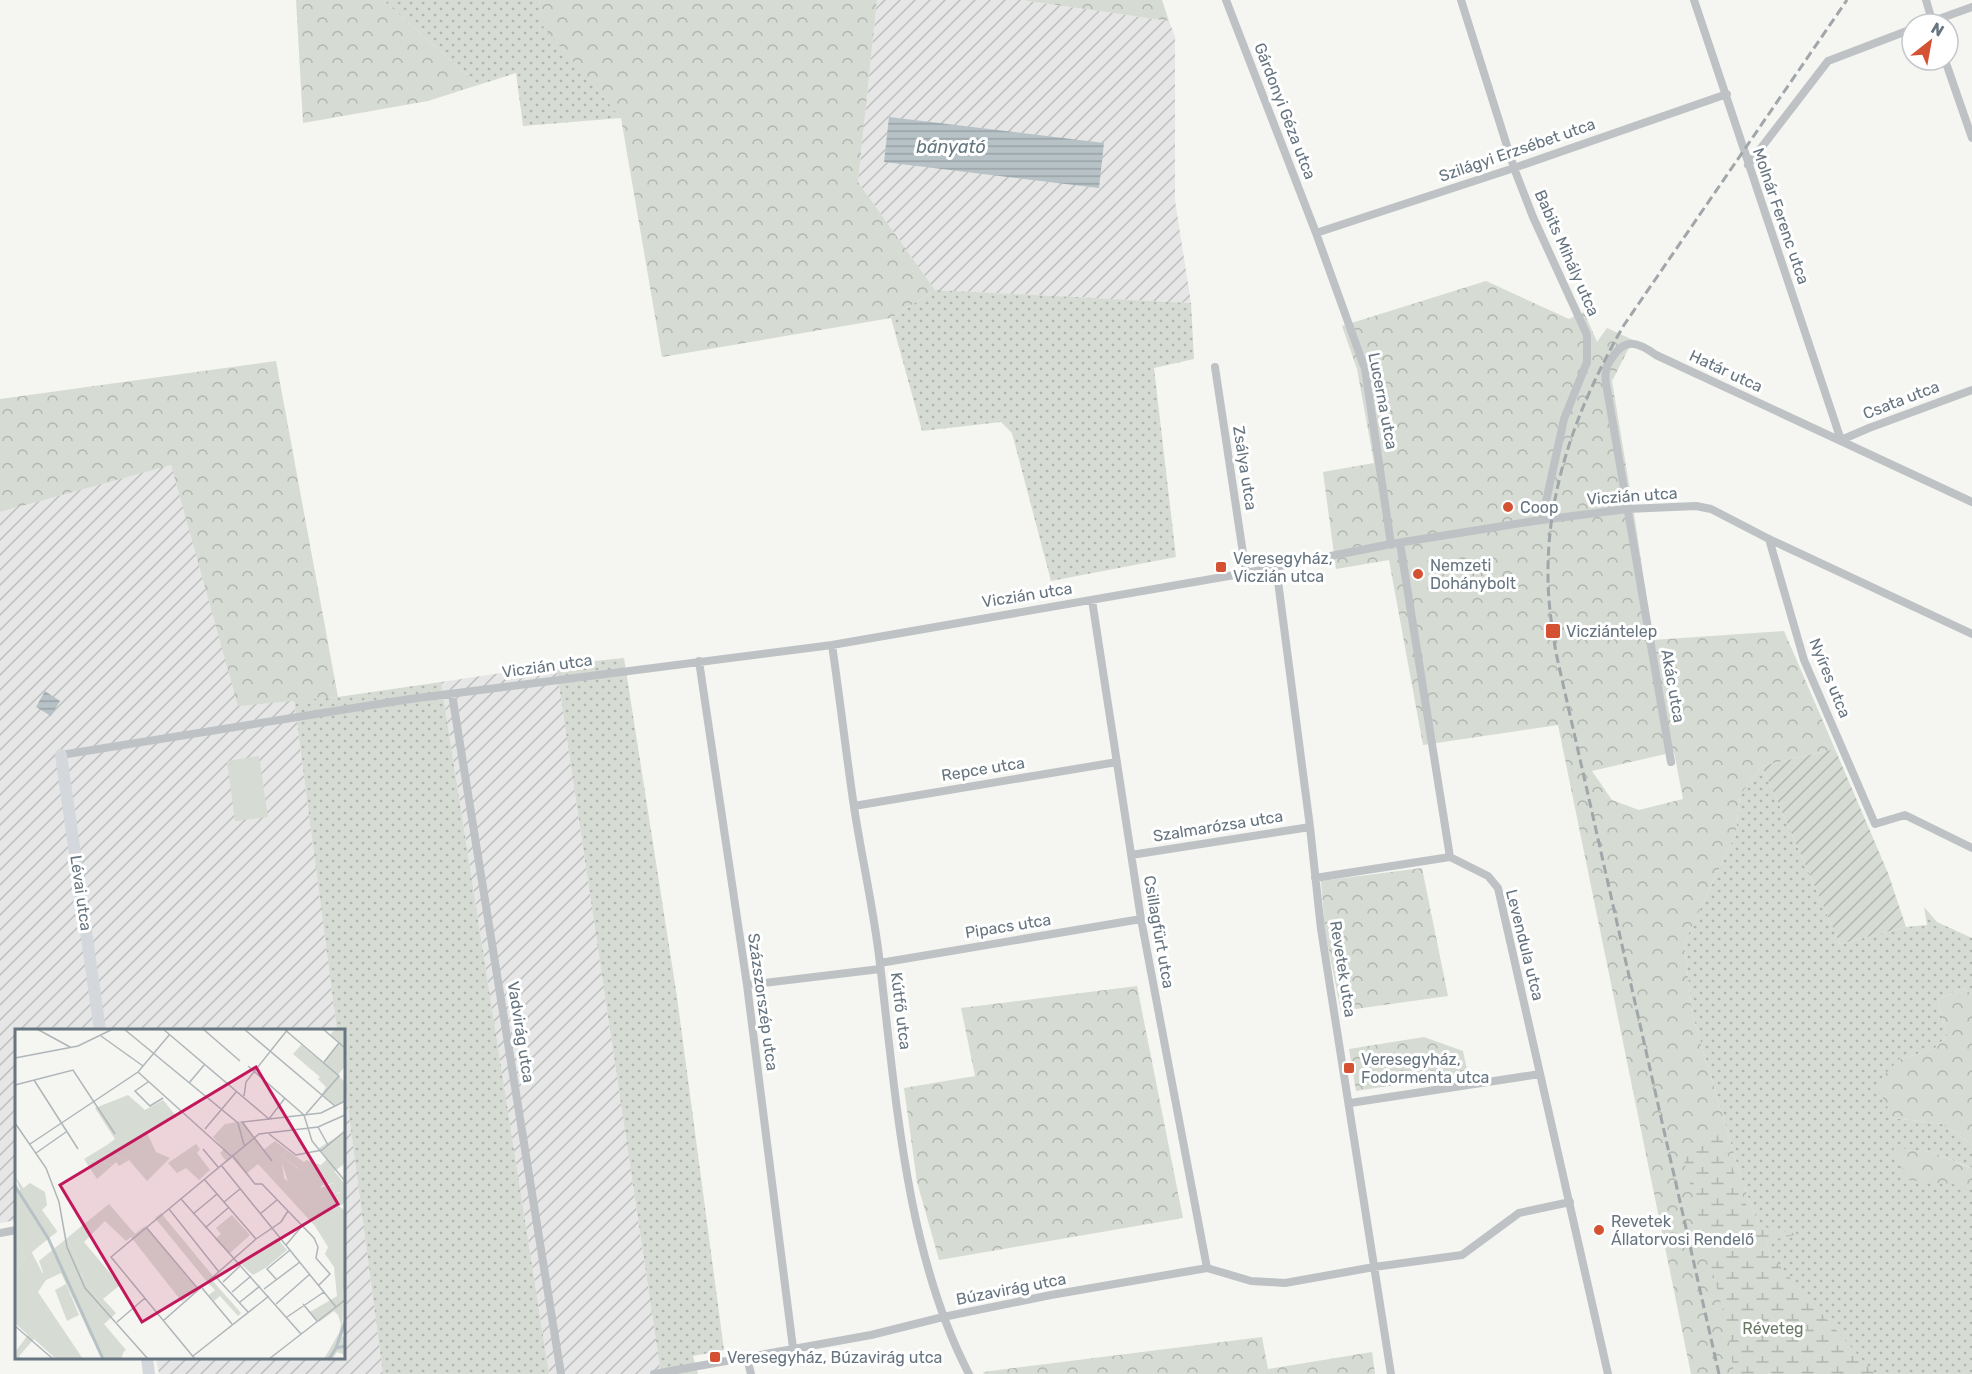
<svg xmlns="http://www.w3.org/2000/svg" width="1972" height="1374" viewBox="0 0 1972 1374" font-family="Rubik,sans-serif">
<defs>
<pattern id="industrial-furrows" width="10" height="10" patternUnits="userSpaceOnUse" patternTransform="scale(1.5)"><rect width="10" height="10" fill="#e5e6e5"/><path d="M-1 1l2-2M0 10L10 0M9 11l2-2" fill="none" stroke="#bdbfbf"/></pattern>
<pattern id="grass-dots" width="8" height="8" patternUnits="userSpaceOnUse" patternTransform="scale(1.5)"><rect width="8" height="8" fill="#d6dbd3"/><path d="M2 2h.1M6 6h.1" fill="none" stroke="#b1b6b0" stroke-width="1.8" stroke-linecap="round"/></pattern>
<pattern id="forest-crowns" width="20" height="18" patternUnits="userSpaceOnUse" patternTransform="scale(1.5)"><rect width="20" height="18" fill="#d6dbd3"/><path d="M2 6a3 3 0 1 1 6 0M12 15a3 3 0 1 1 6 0" fill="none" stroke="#b1b6b0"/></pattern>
<pattern id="wetland-marsh" width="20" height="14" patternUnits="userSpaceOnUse" patternTransform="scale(1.5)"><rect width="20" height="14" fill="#d6dbd3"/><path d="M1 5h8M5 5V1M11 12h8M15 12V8" fill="none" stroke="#b1b6b0"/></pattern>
<pattern id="garden-furrows" width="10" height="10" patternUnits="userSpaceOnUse" patternTransform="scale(1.5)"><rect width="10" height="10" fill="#d6dbd3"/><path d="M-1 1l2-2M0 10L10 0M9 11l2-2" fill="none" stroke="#b1b6b0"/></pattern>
<pattern id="water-rules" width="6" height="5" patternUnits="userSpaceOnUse" patternTransform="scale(1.5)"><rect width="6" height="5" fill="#b7c2c6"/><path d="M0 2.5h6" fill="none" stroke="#99a2a6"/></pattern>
</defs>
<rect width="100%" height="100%" fill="#f5f5f1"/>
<path fill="url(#industrial-furrows)" d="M 877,0 L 1021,0 L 1169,21 L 1175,37 L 1175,201 L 1191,303 L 935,290 L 858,182 Z
M 171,464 L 238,705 L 294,700 L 337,1030 L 16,1030 L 16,1220 L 0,1223 L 0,512 Z
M 556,665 L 661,1374 L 549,1374 L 441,682 Z
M 344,1077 L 383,1374 L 159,1374 L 156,1358 L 344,1358 Z"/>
<path fill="url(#grass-dots)" d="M 383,0 L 539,0 L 543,25 L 621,118 L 523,126 L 516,73 L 478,85 Z
M 935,290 L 1191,303 L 1194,359 L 1154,368 L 1176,557 L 1051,581 L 1012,433 L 1001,422 L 922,431 L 891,318 Z
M 624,658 L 677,997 L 724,1350 L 693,1356 L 698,1374 L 661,1374 L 556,665 Z
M 441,682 L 549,1374 L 383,1374 L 344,1077 L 344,1030 L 337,1030 L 294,700 L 338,697 Z
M 1762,766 L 1840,944 L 1906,927 L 1927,925 L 1924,907 L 1937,922 L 1972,938 L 1972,994 L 1962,988 L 1938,1000 L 1947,1036 L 1934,1049 L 1898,1060 L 1893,1118 L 1943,1124 L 1972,1145 L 1972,1168 L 1932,1152 L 1894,1148 L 1962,1185 L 1972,1188 L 1972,1374 L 1797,1374 L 1784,1289 L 1743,1184 L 1692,1013 L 1684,943 L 1736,833 L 1740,795 Z"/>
<path fill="url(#forest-crowns)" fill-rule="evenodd" d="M 296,0 L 383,0 L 478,85 L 428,101 L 303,123 Z
M 539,0 L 877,0 L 858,182 L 935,290 L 891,318 L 662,357 L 621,118 L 542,25 Z
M 1021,0 L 1162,0 L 1169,21 Z
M 1486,281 L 1569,319 L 1584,312 L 1597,342 L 1607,328 L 1633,340 L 1612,381 L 1635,520 L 1653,640 L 1784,631 L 1835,749 L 1762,766 L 1740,795 L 1736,833 L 1684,943 L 1692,1013 L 1743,1184 L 1784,1289 L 1797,1374 L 1691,1374 L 1558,725 L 1423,745 L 1389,560 L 1336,569 L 1323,472 L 1374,463 L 1357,369 L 1342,326 ZM 1674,752 L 1683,799 L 1639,810 L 1612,800 L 1592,771 Z
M 276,361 L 338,697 L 238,706 L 171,465 L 0,512 L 0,399 Z
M 1422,868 L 1448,996 L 1341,1011 L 1325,931 L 1321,881 Z
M 1137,986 L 1183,1218 L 939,1260 L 917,1182 L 904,1088 L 975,1076 L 961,1008 Z
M 1962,988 L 1972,994 L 1972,1145 L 1943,1124 L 1893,1118 L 1876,1084 L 1898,1060 L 1934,1049 L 1947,1036 L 1938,1000 Z
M 1424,1037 L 1463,1051 L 1468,1074 L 1356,1091 L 1349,1049 Z
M 1893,1147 L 1932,1152 L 1971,1168 L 1972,1166 L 1972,1188 L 1962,1185 L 1907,1180 Z
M 1262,1337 L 1268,1369 L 1372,1352 L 1375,1374 L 984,1374 L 983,1372 Z"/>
<path fill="url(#wetland-marsh)" d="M 1720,1134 L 1751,1218 L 1771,1230 L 1799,1234 L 1759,1243 L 1875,1374 L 1734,1374 L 1728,1331 L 1680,1145 Z"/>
<path fill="url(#garden-furrows)" d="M 1835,749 L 1888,873 L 1906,927 L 1840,944 L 1762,766 Z"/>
<path fill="#d6dbd3" d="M 259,756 L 268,817 L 235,821 L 227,761 Z"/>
<path fill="url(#water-rules)" d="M 889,117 L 1104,143 L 1099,188 L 884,162 Z
M 45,691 L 60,701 L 51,716 L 36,707 Z"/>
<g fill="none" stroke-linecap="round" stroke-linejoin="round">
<path stroke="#bec2c5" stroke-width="8" d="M 1226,0 L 1316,233 L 1365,369 L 1391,544
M 1461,0 L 1514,168 L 1533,217 L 1587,335 L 1587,362 L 1564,419 L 1542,520
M 1694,0 L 1841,440 L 1869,428 L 1972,390
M 1926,0 L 1933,24
M 1925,24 L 1972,7
M 1945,60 L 1972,138
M 1748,165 L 1828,61 L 1912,29
M 1316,233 L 1514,168 L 1727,94
M 1215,367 L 1246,573
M 1769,539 L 1804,660 L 1875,824 L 1905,815 L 1972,848
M 1400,543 L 1450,857 L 1488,876 L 1498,888 L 1608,1374
M 1276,566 L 1310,827 L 1321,929 L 1391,1374
M 1092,600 L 1141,919 L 1207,1268
M 832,645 C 840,699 846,753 854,807 C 862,859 874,911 880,964 C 896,1098 906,1253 969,1374
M 699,661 L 747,985 L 793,1348
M 452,694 L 561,1374
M 61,755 L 410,699 L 832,645 L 1246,573 L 1391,544 L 1534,521 L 1627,509 L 1696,506 L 1711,509 L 1769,539 L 1972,634
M 1671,762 L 1608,395 C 1607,388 1604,379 1606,371 C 1606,367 1609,362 1612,358 C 1625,337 1638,342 1656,355 L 1972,502
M 854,806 L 1117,762
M 1131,855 L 1310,827
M 1315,878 L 1450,857
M 880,963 L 1141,919
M 747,985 L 880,969
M 1350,1103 L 1540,1074
M 0,1233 L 16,1230
M 747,1358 L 751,1374
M 654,1374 L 871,1335 L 943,1317 L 1051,1295 L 1207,1268 L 1251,1281 L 1285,1283 L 1374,1267 L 1462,1255 L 1519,1213 L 1570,1202"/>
<path stroke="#d4d8dc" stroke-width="12" d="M 61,755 L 100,1030
M 147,1358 L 149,1374"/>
<path stroke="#a0a6aa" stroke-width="3" stroke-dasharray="9 4.5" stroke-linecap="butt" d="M 1719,1374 L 1556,653 C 1552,628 1548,602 1548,576 C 1547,485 1580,401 1624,325 L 1847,0"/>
</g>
<g fill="#d45232" stroke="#fff" stroke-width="2">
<circle cx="1508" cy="507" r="6"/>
<rect x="1215" y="561" width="12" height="12" rx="3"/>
<circle cx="1418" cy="574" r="6"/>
<rect x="1545" y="623" width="16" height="16" rx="3"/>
<rect x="1343" y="1062" width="12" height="12" rx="3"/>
<circle cx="1599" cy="1230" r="6"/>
<rect x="709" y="1351" width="12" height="12" rx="3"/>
</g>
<g text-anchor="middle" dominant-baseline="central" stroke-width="6" stroke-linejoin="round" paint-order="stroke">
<g font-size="16" fill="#667580" stroke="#fff">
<text transform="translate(1285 111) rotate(69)">Gárdonyi Géza utca</text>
<text transform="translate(1517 150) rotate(-19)">Szilágyi Erzsébet utca</text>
<text transform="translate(1781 216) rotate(71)">Molnár Ferenc utca</text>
<text transform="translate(1567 253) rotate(66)">Babits Mihály utca</text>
<text transform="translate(1726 371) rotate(25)">Határ utca</text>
<text transform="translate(1901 400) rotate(-21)">Csata utca</text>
<text transform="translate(1383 401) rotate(79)">Lucerna utca</text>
<text transform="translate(1245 468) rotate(81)">Zsálya utca</text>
<text transform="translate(1632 496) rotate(-4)">Viczián utca</text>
<text transform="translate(1027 595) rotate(-9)">Viczián utca</text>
<text transform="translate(547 666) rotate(-8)">Viczián utca</text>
<text transform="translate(1830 678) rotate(68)">Nyíres utca</text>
<text transform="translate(1673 686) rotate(80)">Akác utca</text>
<text transform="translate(983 769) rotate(-9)">Repce utca</text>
<text transform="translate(1218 826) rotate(-9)">Szalmarózsa utca</text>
<text transform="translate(81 893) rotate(82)">Lévai utca</text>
<text transform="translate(1008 926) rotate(-9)">Pipacs utca</text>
<text transform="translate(1159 932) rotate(80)">Csillagfürt utca</text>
<text transform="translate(1525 945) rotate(76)">Levendula utca</text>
<text transform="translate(1343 969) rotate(81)">Revetek utca</text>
<text transform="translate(763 1002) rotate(82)">Százszorszép utca</text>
<text transform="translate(901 1011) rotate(83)">Kútfő utca</text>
<text transform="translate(521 1032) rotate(81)">Vadvirág utca</text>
<text transform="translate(1011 1289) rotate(-11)">Búzavirág utca</text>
</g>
<g font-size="16" fill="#667580" stroke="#fff" text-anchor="start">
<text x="1520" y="507">Coop</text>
<text x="1233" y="558">Veresegyház,<tspan x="1233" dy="18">Viczián utca</tspan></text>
<text x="1430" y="565">Nemzeti<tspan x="1430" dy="18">Dohánybolt</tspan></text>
<text x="1566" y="631">Vicziántelep</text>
<text x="1361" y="1059">Veresegyház,<tspan x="1361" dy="18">Fodormenta utca</tspan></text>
<text x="1611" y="1221">Revetek<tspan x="1611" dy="18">Állatorvosi Rendelő</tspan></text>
<text x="727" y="1357">Veresegyház, Búzavirág utca</text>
</g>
<g font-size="16" fill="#697864" stroke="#fff">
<text x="1773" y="1328">Réveteg</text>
</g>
<g font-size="18" font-style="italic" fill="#62777d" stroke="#fff">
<text x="951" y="147">bányató</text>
</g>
</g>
<g transform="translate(15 1029)">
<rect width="330" height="330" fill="#f5f5f1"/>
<path d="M 330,103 L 330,134 L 320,142 L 304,137 L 297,148 L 310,152 L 305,159 L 319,154 L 320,165 L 330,163 L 330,174 L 324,177 L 330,182 L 330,205 L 274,156 L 266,131 L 266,127 L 284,140 L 291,131 L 306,136 L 312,130 L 304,119 ZM 181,115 L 185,120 L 182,124 L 195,141 L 184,151 L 171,139 L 162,144 L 153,134 ZM 92,116 L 100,126 L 114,131 L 104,137 L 101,133 L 98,136 L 69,130 ZM 15,154 L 30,163 L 32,176 L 27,181 L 42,202 L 16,224 L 0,191 L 0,166 ZM 146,184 L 198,247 L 193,254 L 140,189 ZM 130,197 L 182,260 L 167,273 L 116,208 ZM 52,209 L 71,254 L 96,289 L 89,295 L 111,321 L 102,328 L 107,330 L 87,330 L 46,244 L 31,251 L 24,232 ZM 0,212 L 11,228 L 0,244 Z" fill="#d6dbd3"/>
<path d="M 113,66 L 130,81 L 148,71 L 162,88 L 131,102 L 141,123 L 155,129 L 132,152 L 114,131 L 100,126 L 92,116 L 100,110 L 80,79 ZM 228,92 L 248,121 L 260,112 L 272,121 L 266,127 L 269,149 L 330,205 L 327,308 L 330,307 L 330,326 L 322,323 L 317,330 L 309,330 L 324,304 L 326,295 L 323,286 L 319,282 L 304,293 L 295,283 L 322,267 L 319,238 L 310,225 L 313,218 L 300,197 L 243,135 L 231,145 L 217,129 L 212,133 L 205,124 L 209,120 L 198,108 L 210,95 ZM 69,130 L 97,136 L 98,136 L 82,150 ZM 299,137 L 316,138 L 330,155 L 330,163 L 323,169 L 325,163 L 320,165 L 319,154 L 302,157 L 311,154 L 296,152 ZM 94,175 L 120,205 L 111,212 L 90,192 L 69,213 L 105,256 L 88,270 L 101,284 L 96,289 L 71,254 L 52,209 ZM 217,186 L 235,206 L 214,225 L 200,210 L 206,205 L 201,199 ZM 0,191 L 31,251 L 23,263 L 68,330 L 41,330 L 19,310 L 4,327 L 7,330 L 0,330 L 0,323 L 13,306 L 0,294 L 0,244 L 11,228 L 0,212 ZM 262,209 L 272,221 L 252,238 L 238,246 L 225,234 ZM 197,251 L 226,284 L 223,287 L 205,267 L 199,272 L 194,266 L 200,261 L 193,254 Z" fill="#d6dbd3"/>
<path d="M 0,147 L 9,160 L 27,163 L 22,168 L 32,176 L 26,181 L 32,189 L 25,194 L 6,169 L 29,203 L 38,197 L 42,203 L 22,218 L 19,215 L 15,218 L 7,196 L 0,200 L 0,158 L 7,166 ZM 284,166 L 292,173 L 298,171 L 295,175 L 316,181 L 310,186 L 330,199 L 330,268 L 322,224 L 313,203 L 281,169 ZM 49,215 L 70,260 L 92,289 L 87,294 L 109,322 L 106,330 L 89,330 L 74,304 L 39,221 ZM 38,222 L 45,242 L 25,254 L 24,252 ZM 51,255 L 64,286 L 52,292 L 40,261 Z" fill="#d6dbd3"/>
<path d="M 320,0 L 330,0 L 330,37 L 323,46 L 330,53 L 330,71 L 320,76 L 307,65 L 311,58 L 303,50 L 305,48 L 278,25 L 286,16 L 308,34 L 324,14 L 315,6 ZM 272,121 L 290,134 L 285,140 L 266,127 Z" fill="#d6dbd3"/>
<path fill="none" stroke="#b7c2c6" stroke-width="3" d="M 0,157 L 33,209 L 88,330M 321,319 L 330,293M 314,330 L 321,319 L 330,317"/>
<path fill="none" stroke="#afb6ba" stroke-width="1.5" d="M 22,0 L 55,18M 109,0 L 223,94 L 229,116M 148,0 L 254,90 L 270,69M 188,0 L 225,32M 229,0 L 320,77M 269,0 L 324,47 L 291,85M 308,0 L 330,19M 86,7 L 128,37M 0,29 L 63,17 L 98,0M 309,33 L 324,14M 233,37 L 289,86M 123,43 L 216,127M 19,51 L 63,120M 133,53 L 120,62 L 135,77 L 148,69M 174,54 L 190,35M 0,56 L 58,41 L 100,105M 229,67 L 231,53 L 273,0M 289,86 L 297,112 L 330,152M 0,94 L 31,139 L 44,173 L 52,218 L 70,259 L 133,330M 303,98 L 313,116M 190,100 L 222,62M 254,105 L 281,126 L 307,121 L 330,102M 15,115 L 123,43 L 155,5M 188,120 L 203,138M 21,124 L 51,103M 217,126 L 240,155 L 247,155 L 299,209 L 303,218 L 301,229 L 315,245 L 304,256M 257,132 L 227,93 L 306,84 L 330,72M 206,136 L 321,278M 189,150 L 241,210M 166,170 L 286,305M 209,173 L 225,160M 154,180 L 204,243M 178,185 L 202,165M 245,185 L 262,171M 131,198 L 184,261M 190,199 L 213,179M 271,216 L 287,197M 200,247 L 233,283M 261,250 L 252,240 L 275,221M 208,253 L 226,236M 187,259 L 217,295M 249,260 L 285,233M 217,263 L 236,247M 225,273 L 245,257M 261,275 L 295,245M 288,275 L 302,292M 272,288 L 309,263M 148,292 L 241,210 L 266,193 L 273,182M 102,293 L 130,269M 0,297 L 38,330M 178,327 L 254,267M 180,330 L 96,228 L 244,105 L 303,98 L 330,86M 254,330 L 330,271"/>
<path fill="#c2185b" fill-opacity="0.15" stroke="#c2185b" stroke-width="3" d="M 241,38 L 323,175 L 127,293 L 45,156 Z"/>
<rect width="330" height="330" fill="none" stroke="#667580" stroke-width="3"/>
</g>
<g transform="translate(1930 42) rotate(31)"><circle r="28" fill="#ffffff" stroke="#c2c8cc" stroke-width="1.5"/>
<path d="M0-4.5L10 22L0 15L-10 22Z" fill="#d45232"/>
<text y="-9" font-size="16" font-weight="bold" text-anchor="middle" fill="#667580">N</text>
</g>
</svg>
